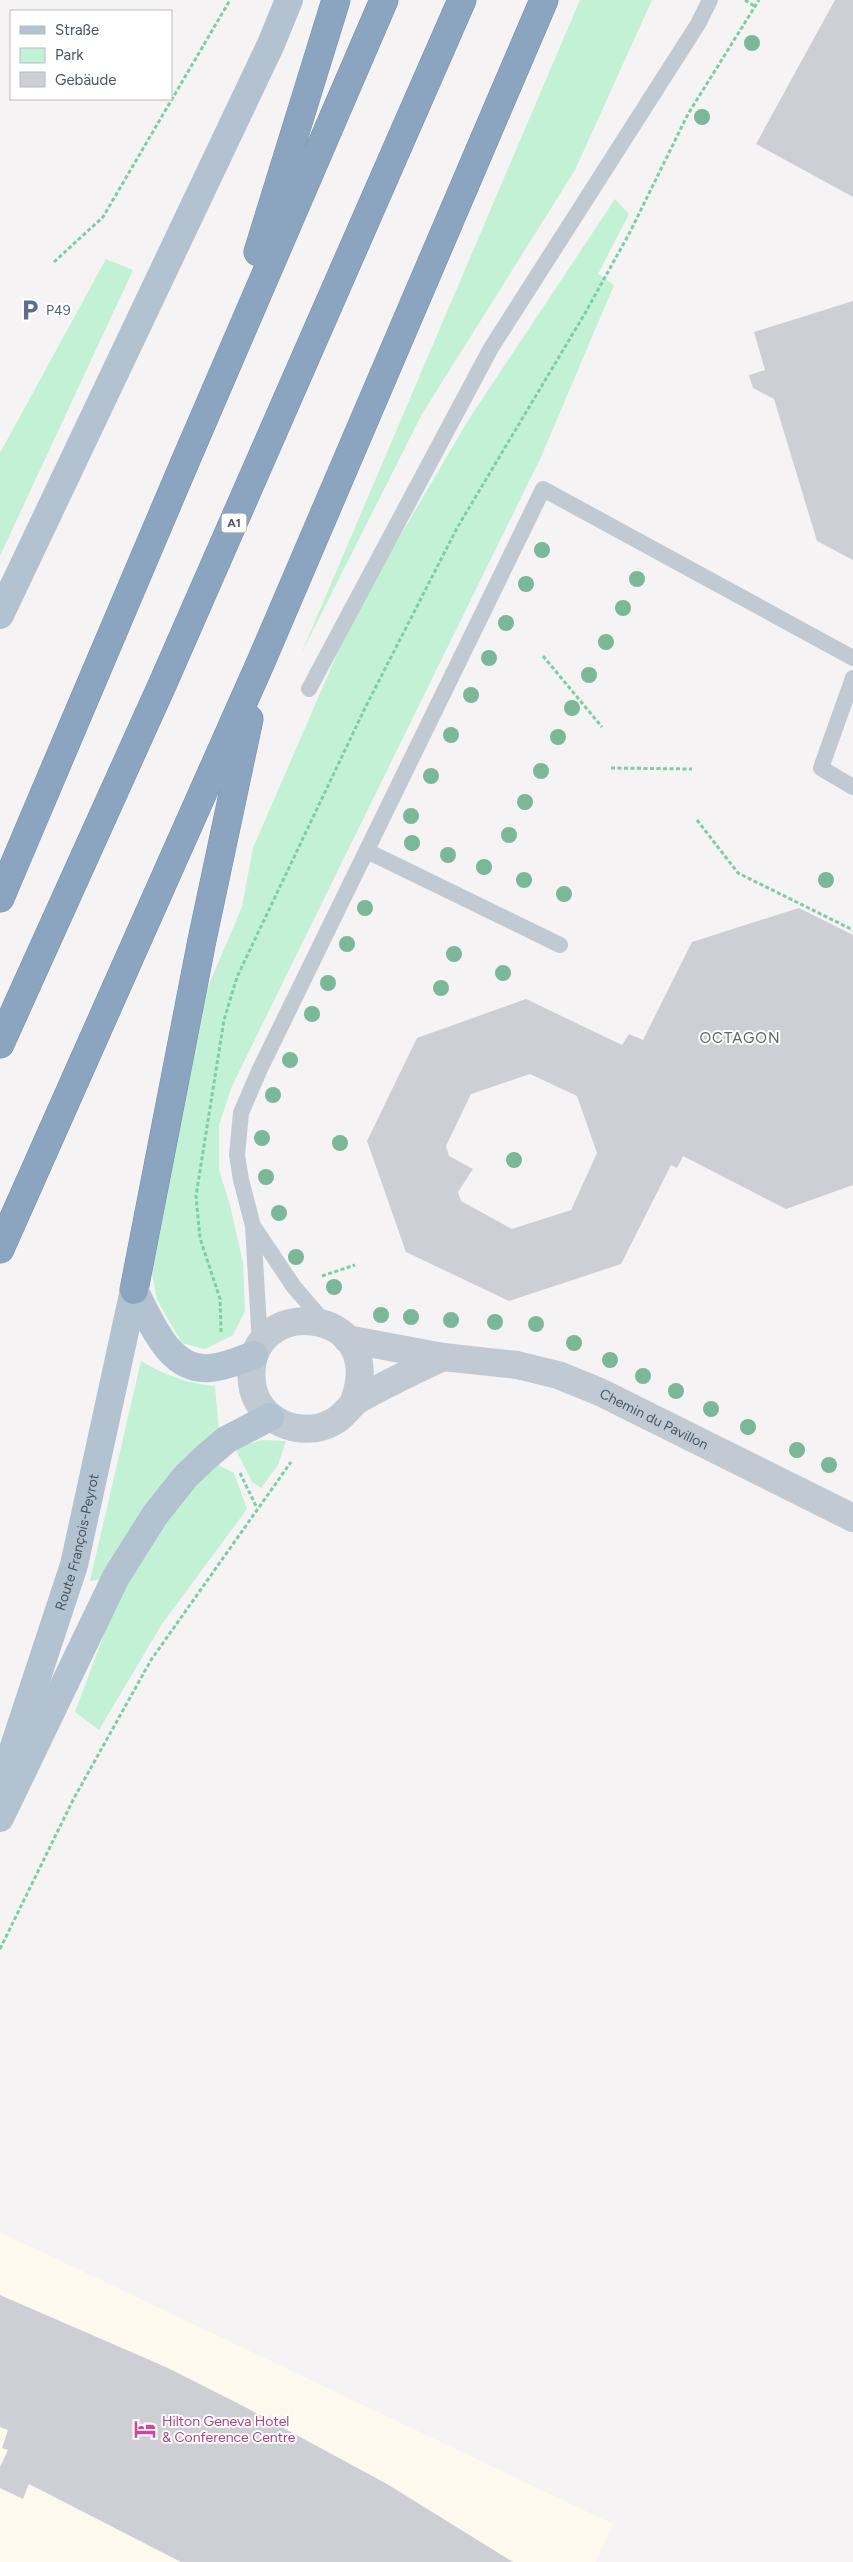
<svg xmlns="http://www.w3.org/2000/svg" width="853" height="2562" viewBox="0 0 853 2562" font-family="Figtree,sans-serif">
<rect width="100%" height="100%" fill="#f5f3f3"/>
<path fill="#fdf9ef" d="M 0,2232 L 613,2524 L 596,2562 L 0,2562 Z"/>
<path fill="#c3f1d5" d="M 580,0 L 652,0 L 575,170 L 422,414 L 301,654 Z
M 615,199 L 629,214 L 598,274 L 614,285 L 541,457 L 232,1086 L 219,1125 L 219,1170 L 230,1205 L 243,1263 L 245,1311 L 233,1335 L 205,1349 L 182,1343 L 157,1300 L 148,1252 L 159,1237 L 179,1117 L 207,989 L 242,907 L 253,848 L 341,645 L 386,560 L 469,419 Z
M 106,259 L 133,270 L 0,556 L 0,453 Z
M 141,1361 C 164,1375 189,1384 215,1386 L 219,1432 L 181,1461 L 147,1505 L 103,1579 L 90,1581 Z
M 263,1440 L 286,1441 L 278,1465 L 261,1488 L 252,1482 L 237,1452 L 239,1446 Z
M 214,1463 L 234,1473 L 247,1509 L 162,1624 L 99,1730 L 75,1712 L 112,1613 L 167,1513 Z"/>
<path fill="#cdcfd5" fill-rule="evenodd" d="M 835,0 L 853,0 L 853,197 L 756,144 Z
M 853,301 L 853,560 L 817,541 L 774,399 L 753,388 L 749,375 L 765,370 L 754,332 Z
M 799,908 L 853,935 L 853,1185 L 786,1209 L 683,1156 L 677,1168 L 671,1165 L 621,1264 L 509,1301 L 406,1252 L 367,1141 L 417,1038 L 526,999 L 622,1045 L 629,1034 L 643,1040 L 692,942 ZM 530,1074 L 577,1096 L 597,1153 L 571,1210 L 512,1229 L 461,1201 L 458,1192 L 473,1169 L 449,1156 L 446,1146 L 471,1094 Z
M 0,2295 L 168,2368 L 245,2407 L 387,2484 L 513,2562 L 181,2562 L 29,2484 L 23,2499 L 0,2488 L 0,2467 L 8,2450 L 2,2448 L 8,2430 L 0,2427 Z"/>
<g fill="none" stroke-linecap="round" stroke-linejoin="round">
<g stroke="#7690ad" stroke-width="29">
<path id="highway" d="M 258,252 L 336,0
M 0,898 L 185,462 L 384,0
M 0,1044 L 163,683 L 462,0
M 0,1249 L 260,664 L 544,0
M 134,1290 L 202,940 L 249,719"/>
</g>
<path stroke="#7ad0a6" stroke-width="3" stroke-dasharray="4 2.5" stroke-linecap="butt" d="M 745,0 L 754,6
M 54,262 L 103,217 L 230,0
M 543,656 L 602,727
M 611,768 L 692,769
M 697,820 L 738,873 L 853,930
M 322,1276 L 355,1265
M 221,1332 L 220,1299 L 200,1238 L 196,1196 L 224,1020 L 237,977 L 365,708 L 457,528 L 584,315 L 629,234 L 688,114 L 759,0
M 240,1473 L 257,1508
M 0,1949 L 73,1800 L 151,1660 L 291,1462"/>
<path stroke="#c1cad2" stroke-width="16" d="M 853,678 L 821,768 L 853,787
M 309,689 L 491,348 L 698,24 L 710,0
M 367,851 L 560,945
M 253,1226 L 294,1287 L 326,1324
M 260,1344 L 253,1226 L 241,1180 L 237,1155 L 241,1113 L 260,1069 L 543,489 L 853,658"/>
<g stroke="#c1cad2" stroke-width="28">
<path id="s1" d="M 347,1339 L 443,1357 L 517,1365 L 558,1375 L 600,1392 L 853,1518"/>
<path d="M 354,1401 C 390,1304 242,1292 252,1383 C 256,1421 301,1440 333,1422 C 345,1416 350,1404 361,1398 C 388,1383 415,1370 443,1357"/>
</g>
<g stroke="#b3c2d1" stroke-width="28">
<path d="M 0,615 L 271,44 L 289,0"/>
<path d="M 134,1290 C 150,1319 168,1372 210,1368 C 225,1367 240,1360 254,1355"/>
<path id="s2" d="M 0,1789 L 74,1565 L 134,1290"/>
<path d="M 0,1818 L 116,1577 L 155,1515 L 186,1476 L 205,1458 L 226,1440 L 270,1417"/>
</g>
<use href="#highway" stroke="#8ba5c1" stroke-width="28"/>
</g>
<g fill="#7bb799">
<circle cx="752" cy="43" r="8"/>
<circle cx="702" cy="117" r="8"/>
<circle cx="542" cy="550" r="8"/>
<circle cx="637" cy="579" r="8"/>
<circle cx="526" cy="584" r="8"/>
<circle cx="623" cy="608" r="8"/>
<circle cx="506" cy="623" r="8"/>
<circle cx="606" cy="642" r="8"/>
<circle cx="489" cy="658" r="8"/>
<circle cx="589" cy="675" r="8"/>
<circle cx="471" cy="695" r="8"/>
<circle cx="572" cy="708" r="8"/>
<circle cx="451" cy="735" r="8"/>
<circle cx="558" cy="737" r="8"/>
<circle cx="541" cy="771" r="8"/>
<circle cx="431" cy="776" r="8"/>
<circle cx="525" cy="802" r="8"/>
<circle cx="411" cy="816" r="8"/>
<circle cx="509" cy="835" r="8"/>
<circle cx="412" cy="843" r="8"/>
<circle cx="448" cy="855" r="8"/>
<circle cx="484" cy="867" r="8"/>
<circle cx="524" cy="880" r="8"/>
<circle cx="826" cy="880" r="8"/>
<circle cx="564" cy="894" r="8"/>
<circle cx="365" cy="908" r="8"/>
<circle cx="347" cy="944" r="8"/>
<circle cx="454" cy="954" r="8"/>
<circle cx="503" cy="973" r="8"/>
<circle cx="328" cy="983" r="8"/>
<circle cx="441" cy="988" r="8"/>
<circle cx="312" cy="1014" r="8"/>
<circle cx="290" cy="1060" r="8"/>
<circle cx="273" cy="1095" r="8"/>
<circle cx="262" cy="1138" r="8"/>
<circle cx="340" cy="1143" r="8"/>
<circle cx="514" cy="1160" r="8"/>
<circle cx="266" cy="1177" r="8"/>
<circle cx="279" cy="1213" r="8"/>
<circle cx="296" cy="1257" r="8"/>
<circle cx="334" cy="1287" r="8"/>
<circle cx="381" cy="1315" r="8"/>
<circle cx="411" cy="1317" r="8"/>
<circle cx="451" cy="1320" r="8"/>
<circle cx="495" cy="1322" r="8"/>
<circle cx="536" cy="1324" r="8"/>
<circle cx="574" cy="1343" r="8"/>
<circle cx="610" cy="1360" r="8"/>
<circle cx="643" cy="1376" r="8"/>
<circle cx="676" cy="1391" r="8"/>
<circle cx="711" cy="1409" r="8"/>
<circle cx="748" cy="1427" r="8"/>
<circle cx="797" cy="1450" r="8"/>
<circle cx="829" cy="1465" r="8"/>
</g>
<defs>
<g id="parking-bare" transform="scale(1.725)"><path d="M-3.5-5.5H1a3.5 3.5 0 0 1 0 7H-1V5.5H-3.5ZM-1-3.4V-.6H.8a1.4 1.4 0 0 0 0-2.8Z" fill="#5c6f8a" stroke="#fff" stroke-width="2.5" paint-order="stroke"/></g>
<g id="hotel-bare" transform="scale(1.725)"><path d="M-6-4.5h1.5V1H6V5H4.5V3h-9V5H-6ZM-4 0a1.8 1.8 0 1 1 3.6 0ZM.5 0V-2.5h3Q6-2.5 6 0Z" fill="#d1479c" stroke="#fff" stroke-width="2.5" paint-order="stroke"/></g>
</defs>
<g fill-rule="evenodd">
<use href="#parking-bare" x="30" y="310"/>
<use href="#hotel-bare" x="145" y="2429"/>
</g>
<g text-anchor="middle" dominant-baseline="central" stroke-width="4" stroke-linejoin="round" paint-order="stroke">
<rect fill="#fff" stroke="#808990" stroke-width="1" x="221.5" y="513.5" width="25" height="19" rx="4"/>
<g font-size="12" font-weight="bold" fill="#4a5661">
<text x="234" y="523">A1</text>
</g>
<g font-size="14" fill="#4e5e75" stroke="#fff" text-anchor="start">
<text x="46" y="310">P49</text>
</g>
<g font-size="14" fill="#4a5661" stroke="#fff">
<text stroke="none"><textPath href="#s1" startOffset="320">Chemin du Pavillon</textPath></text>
<text stroke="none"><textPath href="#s2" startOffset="259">Route François-Peyrot</textPath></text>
</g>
<g font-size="14" fill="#b23c85" stroke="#fff" text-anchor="start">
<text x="162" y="2421">Hilton Geneva Hotel<tspan x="162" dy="16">&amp; Conference Centre</tspan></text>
</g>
<g font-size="15" letter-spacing="1" fill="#5f6368" stroke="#fff">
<text x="740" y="1038">OCTAGON</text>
</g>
</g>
<rect x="10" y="10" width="162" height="90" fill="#ffffff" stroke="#b7bbc0"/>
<rect x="20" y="26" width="25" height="8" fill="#b3c2d1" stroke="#b7bbc0"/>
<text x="55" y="35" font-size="15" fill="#4a5661">Straße</text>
<rect x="20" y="48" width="25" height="15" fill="#c3f1d5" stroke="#b7bbc0"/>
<text x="55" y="60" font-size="15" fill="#4a5661">Park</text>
<rect x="20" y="72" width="25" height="15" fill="#cdcfd5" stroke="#b7bbc0"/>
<text x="55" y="85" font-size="15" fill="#4a5661">Gebäude</text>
</svg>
